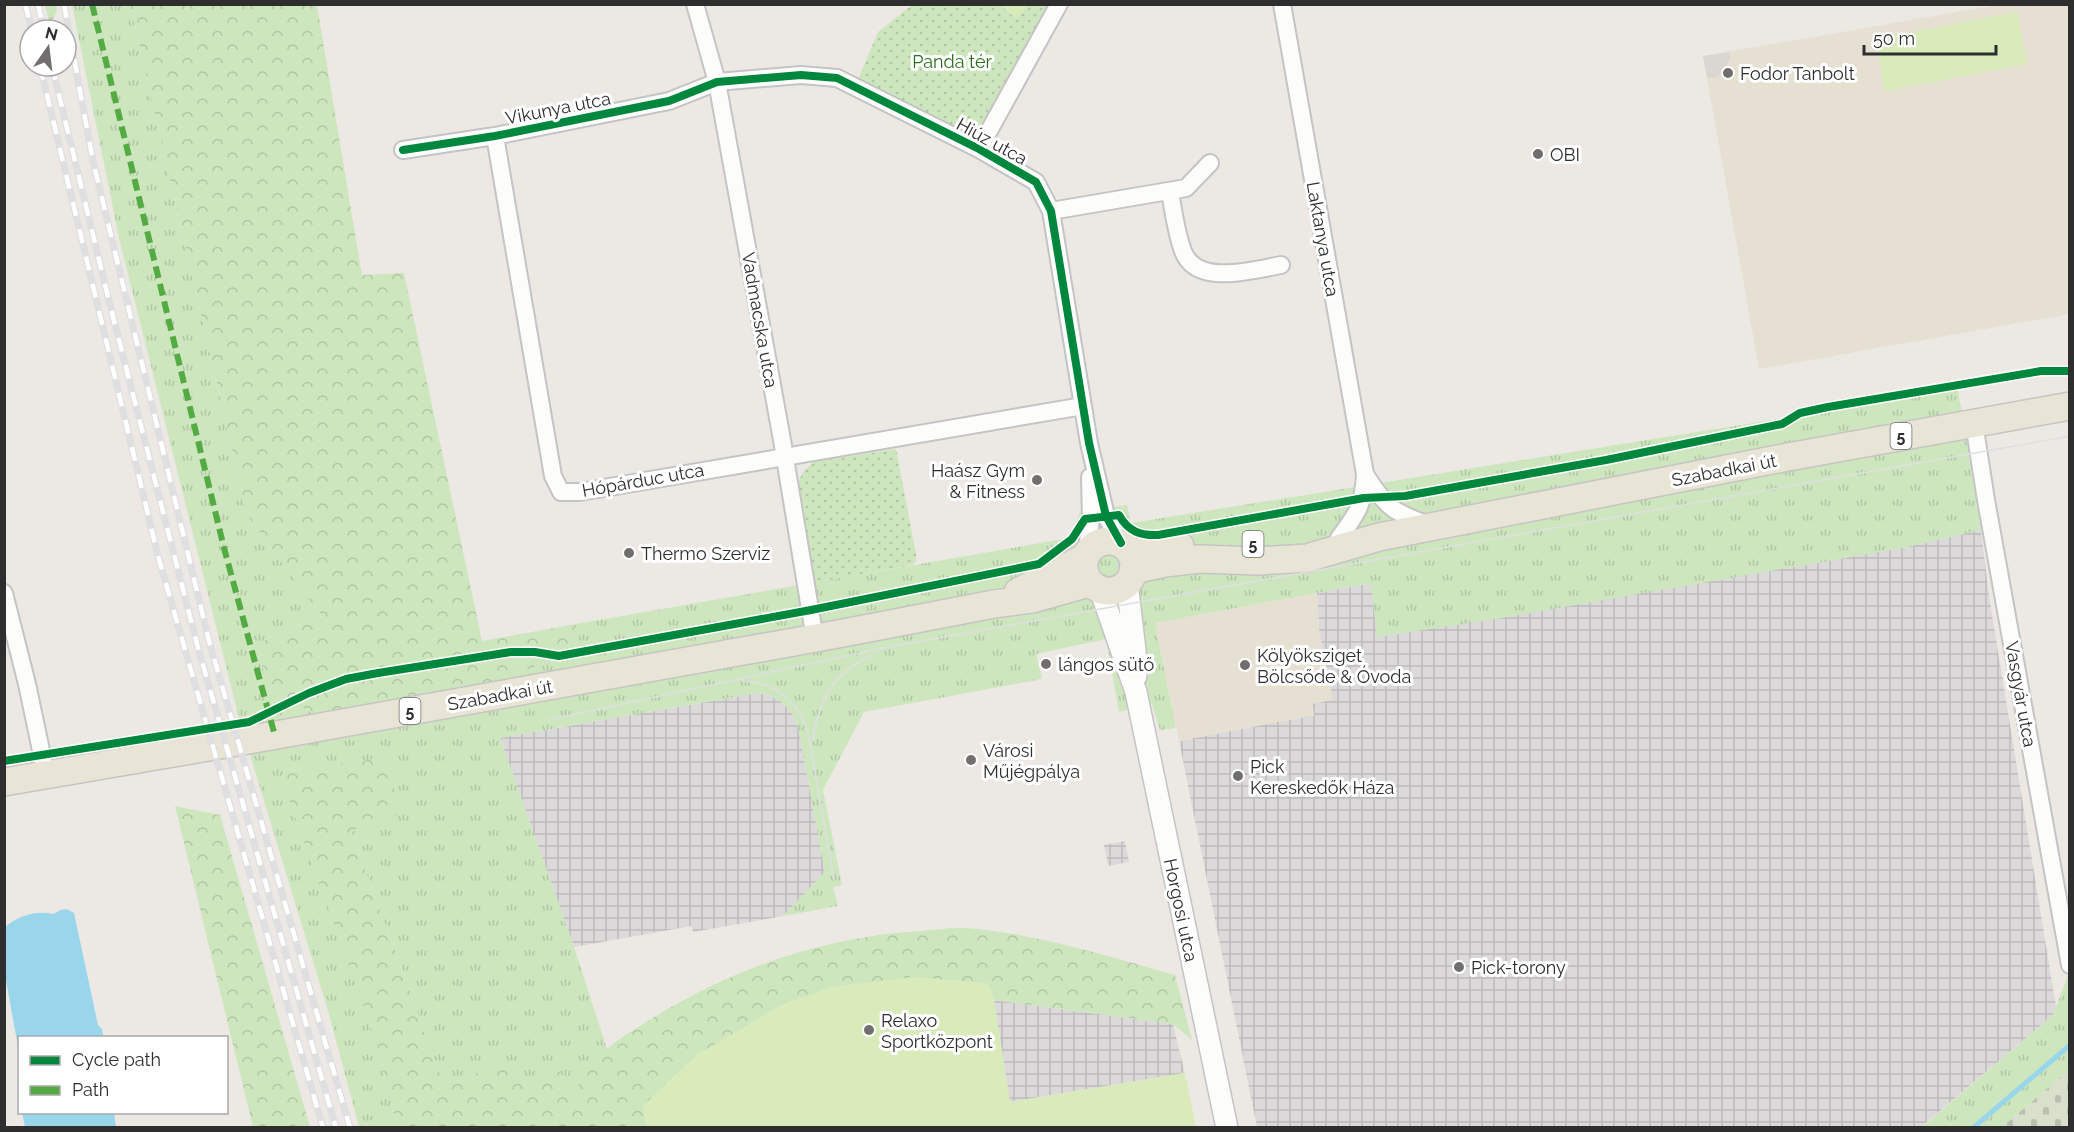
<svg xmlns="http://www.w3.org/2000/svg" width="2074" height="1132" viewBox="0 0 2074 1132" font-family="Raleway,sans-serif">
<defs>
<pattern id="industrial-grid" width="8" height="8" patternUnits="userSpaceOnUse" patternTransform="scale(1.5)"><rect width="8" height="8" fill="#dcd9db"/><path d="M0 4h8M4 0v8" fill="none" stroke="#bdbbbc"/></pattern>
<pattern id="grass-tufts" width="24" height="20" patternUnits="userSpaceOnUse" patternTransform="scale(1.5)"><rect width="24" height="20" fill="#cee6be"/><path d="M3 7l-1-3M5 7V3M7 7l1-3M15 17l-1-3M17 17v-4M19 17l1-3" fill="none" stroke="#b1c6a4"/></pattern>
<pattern id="forest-crowns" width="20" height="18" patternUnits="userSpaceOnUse" patternTransform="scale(1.5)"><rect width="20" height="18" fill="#cee6be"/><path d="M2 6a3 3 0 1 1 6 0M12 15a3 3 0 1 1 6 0" fill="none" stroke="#b1c6a4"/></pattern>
<pattern id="cemetery-stones" width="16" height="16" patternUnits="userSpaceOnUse" patternTransform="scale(1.5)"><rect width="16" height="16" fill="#d8e0cc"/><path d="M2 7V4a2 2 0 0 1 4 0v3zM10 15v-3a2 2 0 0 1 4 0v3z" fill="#bac0b0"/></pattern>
<pattern id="park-dots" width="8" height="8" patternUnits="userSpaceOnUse" patternTransform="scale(1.5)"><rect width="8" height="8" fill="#cee6be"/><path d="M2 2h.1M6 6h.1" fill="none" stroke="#b1c6a4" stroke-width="1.8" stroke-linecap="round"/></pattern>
</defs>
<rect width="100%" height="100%" fill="#ece8e4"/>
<path fill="url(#industrial-grid)" d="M 1981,530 L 1989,596 L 2056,1007 L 2053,1015 L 1921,1127 L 1257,1127 L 1179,741 L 1314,715 L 1312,704 L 1319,629 L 1317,593 L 1372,583 L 1378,637 L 1902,548 Z
M 757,693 L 767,695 L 781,701 L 792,713 L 798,726 L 825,872 L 783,916 L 693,932 L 692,926 L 574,947 L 500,738 Z
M 1125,841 L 1129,862 L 1108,866 L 1104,845 Z
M 994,1000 L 1173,1024 L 1185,1073 L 1010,1102 Z"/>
<path fill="#e6e0d3" d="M 1998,5 L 2069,5 L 2069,314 L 1759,369 L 1703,56 Z
M 1317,593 L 1319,629 L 1333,700 L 1312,704 L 1314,715 L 1179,741 L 1155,623 Z"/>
<path fill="url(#grass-tufts)" d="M 72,5 L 130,5 L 247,515 L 321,615 L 257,644 L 579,644 L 576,624 L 1069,538 L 1080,512 L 1127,505 L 1131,523 L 1958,390 L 1981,530 L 1902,548 L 1496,619 L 1377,637 L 1371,583 L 1155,623 L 1176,728 L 1160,730 L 1152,704 L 1119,712 L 1106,639 L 1036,654 L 1042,679 L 864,712 L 823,790 L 842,885 L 833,887 L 838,906 L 783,916 L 825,872 L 798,726 C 790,706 779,696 757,693 L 500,738 L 574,947 L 607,1049 L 573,1092 L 529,1090 L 504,1060 L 464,1080 L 443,1082 L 351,831 L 389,757 L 290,771 L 370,1024 L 398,1127 L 359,1127 L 329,1014 L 240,722 L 119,238 Z
M 2069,973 L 2069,1070 L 2002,1127 L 1921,1128 L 2053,1015 Z"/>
<path fill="url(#forest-crowns)" d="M 45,5 L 56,5 L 57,11 L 50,25 Z
M 130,5 L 317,5 L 362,275 L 404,273 L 482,641 L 576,624 L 580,644 L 503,682 L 316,716 L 267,684 L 257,644 L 321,615 L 247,515 Z
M 389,757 L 398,814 L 351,831 L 443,1082 L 464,1080 L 504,1059 L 529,1090 L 559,1071 L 573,1091 C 584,1078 595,1061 607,1049 C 622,1036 640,1026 656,1016 C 737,967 827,936 922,931 C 936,930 952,927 967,928 C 1038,934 1107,956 1175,975 L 1192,1040 L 1173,1024 L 994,1000 L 988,983 L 837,986 L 784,1004 L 697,1055 L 643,1106 L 647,1127 L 398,1127 L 370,1024 L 281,778 L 290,771 Z
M 175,806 L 220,815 L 310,1127 L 253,1127 Z"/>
<path fill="url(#cemetery-stones)" d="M 2069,1070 L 2069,1127 L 2002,1127 Z"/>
<path fill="url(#park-dots)" d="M 912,5 L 1049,5 L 986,121 L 977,131 L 969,133 L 858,79 L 878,32 Z
M 896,449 L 916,554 L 916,562 L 912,565 L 811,583 L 796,487 L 803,472 L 813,462 Z"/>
<path fill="#d9eabb" d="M 1000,5 L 1028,5 L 1016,19 Z
M 2017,12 L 2027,64 L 1885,91 L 1875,39 Z
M 913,977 L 988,983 L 994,1000 L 1010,1102 L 1185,1073 L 1196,1127 L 647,1127 L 643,1106 L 697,1055 L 784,1004 L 837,986 Z"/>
<path fill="#dad6d2" d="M 1729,52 L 1730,59 L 1718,77 L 1707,78 L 1703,56 Z"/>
<path fill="#99d6ec" d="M 67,909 L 74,913 L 98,1025 L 102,1029 L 103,1036 L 20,1038 L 19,1052 L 5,975 L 5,927 C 18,916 36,910 53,914 L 61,910 Z
M 22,1113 L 114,1113 L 116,1127 L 25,1127 Z"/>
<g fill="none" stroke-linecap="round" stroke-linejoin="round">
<path stroke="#99d6ec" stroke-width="5" d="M 1973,1128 L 2070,1045"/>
<g stroke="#c5c4c5" stroke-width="20">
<path id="minor" d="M 695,4 L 717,82 L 782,440 L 815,639
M 1282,4 L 1365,474 C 1363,507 1358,512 1339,538
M 495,136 L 553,476 L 561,492 L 580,492 L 1083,406
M 979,149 L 1059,4
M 403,150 L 495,136 L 669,101 L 717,82 L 801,75 L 837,78 L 979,149 L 1036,182 L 1051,211 L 1089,443 L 1106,516 L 1121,543
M 1170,191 C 1173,210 1176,232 1183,251 C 1196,287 1253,270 1281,265
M 1051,211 L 1186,188 L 1210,163
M 1974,423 L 1986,500 L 2070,965
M 1365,474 C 1386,507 1392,512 1429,525
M 1087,551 L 1091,518 L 1090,477
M 4,593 L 27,684 L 46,774"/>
</g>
<g stroke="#c5c4c5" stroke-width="24">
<path id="tertiary" d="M 1127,583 L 1135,650 L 1136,676
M 1100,589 L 1136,692 L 1227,1128"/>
</g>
<g stroke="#c6c5c4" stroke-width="30">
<path id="primary" d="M1084 566a25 25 0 1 1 50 0a25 25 0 1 1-50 0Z
M 1127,548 L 1162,549 L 1180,546
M 1133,570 L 1165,563 L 1199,559 L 1258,561 L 1307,558 L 1379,537 L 1788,457 L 2070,406
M 1018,592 L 1084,558
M 4,782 L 226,744 L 838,634 L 994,604 L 1032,599 L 1089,583"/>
</g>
<use href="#minor" stroke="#fcfcfb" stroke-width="16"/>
<use href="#tertiary" stroke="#fcfcfb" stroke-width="21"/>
<use href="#primary" stroke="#e8e4d6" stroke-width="27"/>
<path stroke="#dfdfe1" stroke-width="1.5" d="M 742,681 C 778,683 801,703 809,738 L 834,880
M 548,720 L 893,646 L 2070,436
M 813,741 C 817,702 835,671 872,655"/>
<g stroke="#dfdfe1" stroke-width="7">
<path id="rail" d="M 25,4 L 32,30
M 38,4 L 44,30
M 64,4 L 93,161 L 209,641 L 350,1128
M 40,66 L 158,556 L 323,1128
M 52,66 L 110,305 L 197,644 L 336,1128"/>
</g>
<use href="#rail" stroke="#fff" stroke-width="4.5" stroke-dasharray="14" stroke-linecap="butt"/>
<path stroke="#54ab44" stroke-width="6" stroke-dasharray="12 6" stroke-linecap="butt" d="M 92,4 L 224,548 L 275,736"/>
<g stroke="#fff" stroke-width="11">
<path id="cycleway" d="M 403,150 L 495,136 L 669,101 L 717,82 L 801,75 L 837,78 L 979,149 L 1036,182 L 1051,211 L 1089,443 L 1106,516 L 1121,543
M 4,761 L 249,722 L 309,693 L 346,679 L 378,673 L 511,652 L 535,652 L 559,656 L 811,610 L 1039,564 L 1072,539 L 1085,519 L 1119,515 C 1128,531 1140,536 1158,535 L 1364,498 L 1405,496 L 1606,460 L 1782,424 L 1800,413 L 1828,407 L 2041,371 L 2070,371"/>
</g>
<use href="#cycleway" stroke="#00873e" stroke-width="8"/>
</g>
<g fill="#706f6e" stroke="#fff" stroke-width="2">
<circle cx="1728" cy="73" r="6"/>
<circle cx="1538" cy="154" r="6"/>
<circle cx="1037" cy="480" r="6"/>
<circle cx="629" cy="553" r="6"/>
<circle cx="1046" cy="664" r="6"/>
<circle cx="1245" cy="665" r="6"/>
<circle cx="971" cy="760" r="6"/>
<circle cx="1238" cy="776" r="6"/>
<circle cx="1459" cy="967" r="6"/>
<circle cx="869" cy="1030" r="6"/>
</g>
<g text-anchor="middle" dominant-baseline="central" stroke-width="6" stroke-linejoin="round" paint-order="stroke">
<g fill="#fff" stroke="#6d6d6d" stroke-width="1.5">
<rect x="1890.5" y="423" width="21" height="26" rx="4.5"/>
<rect x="1242.5" y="531" width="21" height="26" rx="4.5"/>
<rect x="399.5" y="698" width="21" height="26" rx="4.5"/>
</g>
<g font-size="16" font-weight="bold" fill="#2e2e2e">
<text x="1901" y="436">5</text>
<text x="1253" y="544">5</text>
<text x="410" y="711">5</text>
</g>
<g font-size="18" fill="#2c6e1b" stroke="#fff">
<text x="952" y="61">Panda tér</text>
</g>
<g font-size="18" fill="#2e2e2e" stroke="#fff" text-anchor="start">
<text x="1740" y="73">Fodor Tanbolt</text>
<text x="1550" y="154">OBI</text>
<text x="1025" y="470" text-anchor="end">Haász Gym<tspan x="1025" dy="21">&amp; Fitness</tspan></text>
<text x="641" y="553">Thermo Szerviz</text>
<text x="1257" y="655">Kölyöksziget<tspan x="1257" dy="21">Bölcsőde &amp; Óvoda</tspan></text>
<text x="1058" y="664">lángos sütő</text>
<text x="983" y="750">Városi<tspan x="983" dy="21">Műjégpálya</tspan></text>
<text x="1250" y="766">Pick<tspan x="1250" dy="21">Kereskedők Háza</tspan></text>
<text x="1471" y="967">Pick-torony</text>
<text x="881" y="1020">Relaxo<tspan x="881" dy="21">Sportközpont</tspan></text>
</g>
<g font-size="18" fill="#2e2e2e" stroke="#fff">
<text transform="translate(558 108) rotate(-11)">Vikunya utca</text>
<text transform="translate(992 141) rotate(29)">Hiúz utca</text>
<text transform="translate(1323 239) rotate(80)">Laktanya utca</text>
<text transform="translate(760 320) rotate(80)">Vadmacska utca</text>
<text transform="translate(1724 470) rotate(-11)">Szabadkai út</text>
<text transform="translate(643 480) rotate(-10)">Hópárduc utca</text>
<text transform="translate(2021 694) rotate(80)">Vasgyár utca</text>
<text transform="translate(500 695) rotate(-10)">Szabadkai út</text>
<text transform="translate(1181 910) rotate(78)">Horgosi utca</text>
</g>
</g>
<rect width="2074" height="1132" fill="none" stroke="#2e2e2e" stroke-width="12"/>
<rect x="18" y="1036" width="210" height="78" fill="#ffffff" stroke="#ababab" stroke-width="1.5"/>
<rect x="30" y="1056" width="30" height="9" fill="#00873e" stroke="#ababab" stroke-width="1.5"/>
<text x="72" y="1066" font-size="18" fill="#2e2e2e">Cycle path</text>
<rect x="30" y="1086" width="30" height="9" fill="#54ab44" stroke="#ababab" stroke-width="1.5"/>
<text x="72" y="1096" font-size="18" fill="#2e2e2e">Path</text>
<g transform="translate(48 48) rotate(14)"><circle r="28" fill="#ffffff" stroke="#ababab" stroke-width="1.5"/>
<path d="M0-4.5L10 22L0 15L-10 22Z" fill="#706f6e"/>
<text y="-9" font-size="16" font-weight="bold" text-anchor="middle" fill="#2e2e2e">N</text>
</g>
<path d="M1864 45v9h132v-9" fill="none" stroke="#2e2e2e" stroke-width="3"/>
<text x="1873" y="45" font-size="18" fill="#2e2e2e" stroke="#ffffff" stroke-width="4.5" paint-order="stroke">50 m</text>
</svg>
